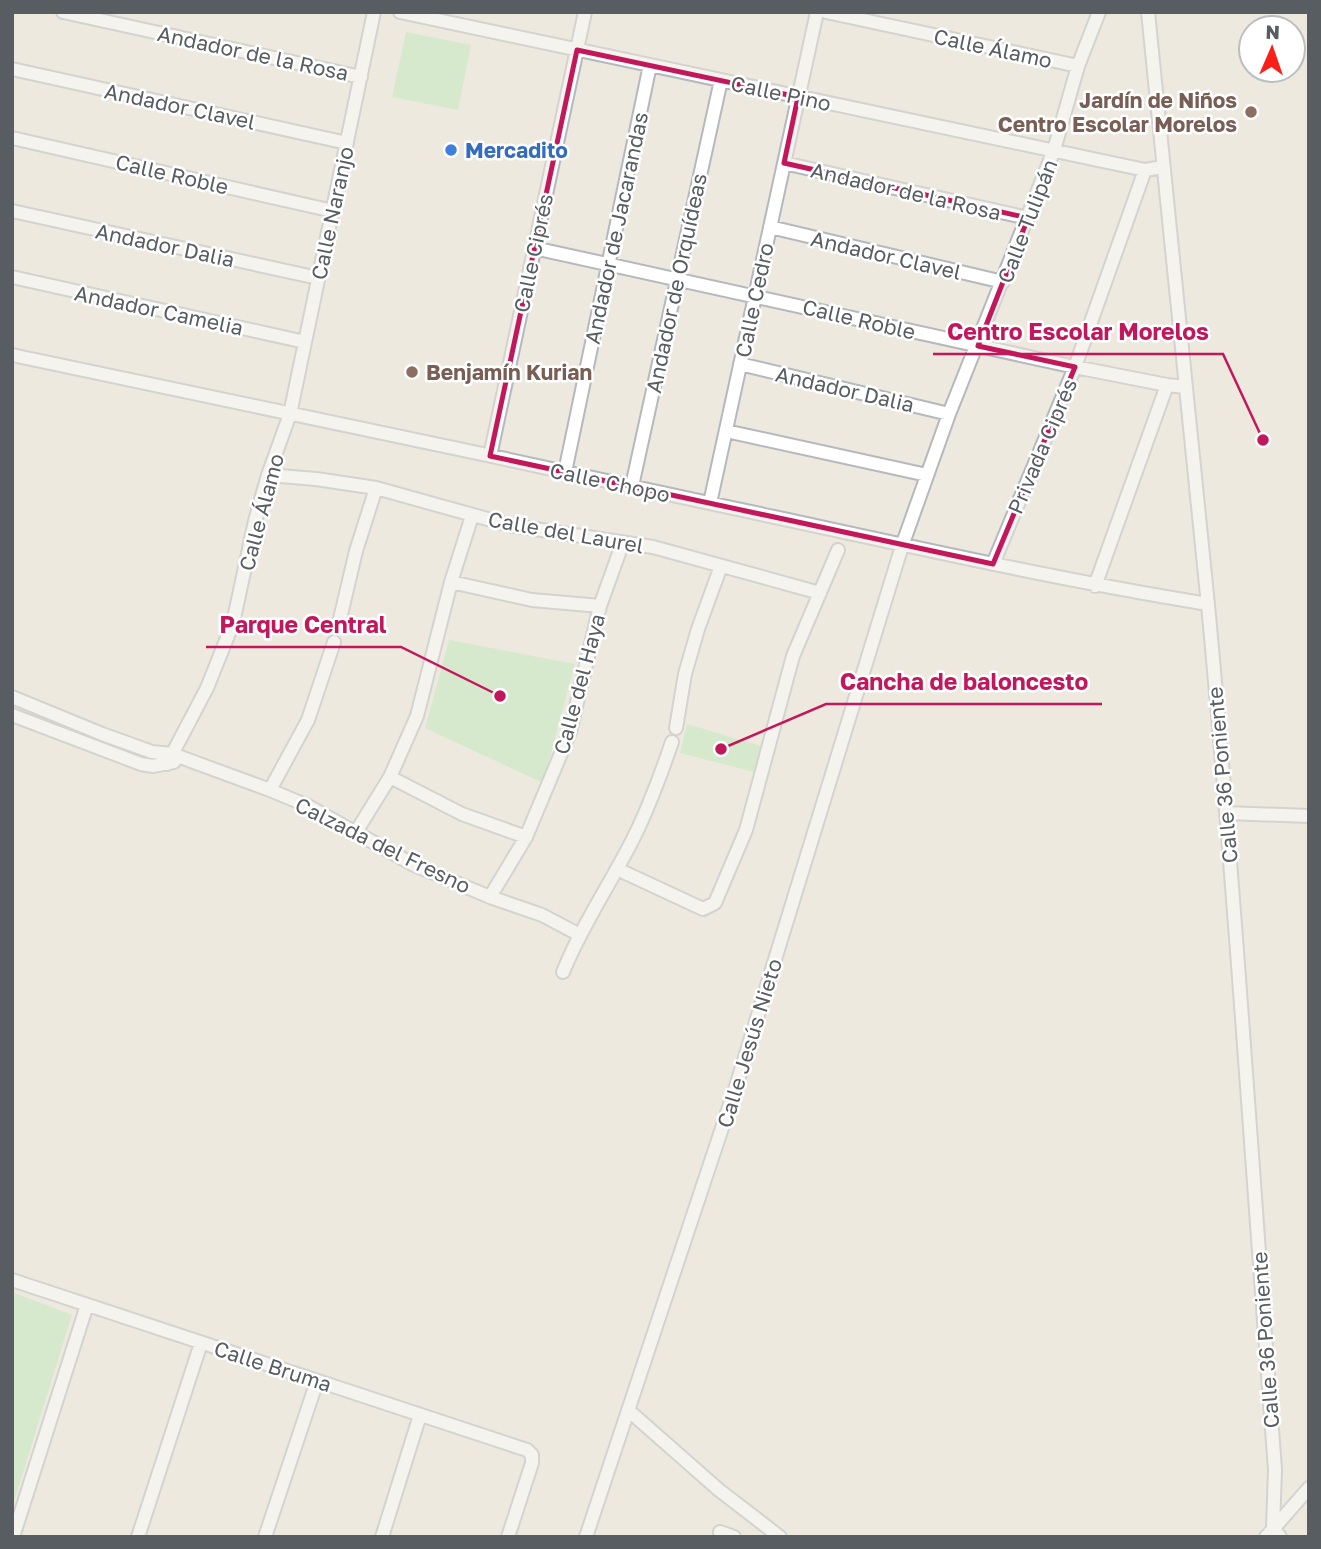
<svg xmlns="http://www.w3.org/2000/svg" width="1321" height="1549" viewBox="0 0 1321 1549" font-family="'Golos Text',sans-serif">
<rect width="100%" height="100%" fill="#ede9df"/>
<path fill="#bae8b8" d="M 406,32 L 471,45 L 458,110 L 392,97 Z
M 449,640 L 575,664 L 543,783 L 425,728 Z
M 687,724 L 761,746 L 754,772 L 680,753 Z
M 12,1292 L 72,1315 L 12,1508 Z"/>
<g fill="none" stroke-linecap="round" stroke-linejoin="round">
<g stroke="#b5b8bd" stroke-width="16">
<path id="street" d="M 63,12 L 361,77
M 400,12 L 1145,170 L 1163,167
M 826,12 L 1078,66
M 1148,12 C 1167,210 1189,407 1208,605 C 1235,892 1253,1181 1275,1469 L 1273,1528 L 1280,1537
M 12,69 L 347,143
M 12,138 L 333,211
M 784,163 L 1028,218
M 12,211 L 318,278
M 770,227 L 1003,282
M 534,248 L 1075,367 L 1167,385 L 1185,387
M 12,277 L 305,342
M 12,355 C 244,404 477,452 709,503 C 875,538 1040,577 1208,604
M 740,364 L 949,414
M 726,431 L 927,475
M 490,456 L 585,12
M 565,472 L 650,65
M 268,475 L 316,479 L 376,488 L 509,525 L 653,547 L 820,593
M 632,486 L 721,80
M 710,503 L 817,12
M 993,564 L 1075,367 L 1145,170
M 451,582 L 532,600 L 600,606
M 1095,586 L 1167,385
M 339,623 L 356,551 L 376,488
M 12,697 L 102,734 L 152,752 L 172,754 L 270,790 L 308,806 L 414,865 L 490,897 L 542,915 L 580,935
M 12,715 L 141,764 L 153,766 L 174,762
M 676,728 L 685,674 L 698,629 L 721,566
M 167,764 L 207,688 L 233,623 L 255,521 L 268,475 L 290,414 L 374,12
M 390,777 L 462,814 L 526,837
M 270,790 L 308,720 L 334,642
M 1226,813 L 1309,816
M 356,832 L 390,777 L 417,716 L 451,582 L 472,516
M 617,869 L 703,909 L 715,903 L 746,830 L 793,656 L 838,550
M 490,897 L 526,837 L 570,732 L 600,606 L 623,542
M 563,972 C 582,925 611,883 634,837 C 649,807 661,774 672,742
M 12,1280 L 527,1450 L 532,1455 L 532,1463 L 508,1537
M 628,1410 L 719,1490 L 780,1537
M 720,1532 L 734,1537
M 13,1537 L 87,1305
M 138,1537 L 201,1343
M 265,1537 L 317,1381
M 382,1537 L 420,1415
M 586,1537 L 738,1080 L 902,546 L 949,414 L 1054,150 L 1078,66 L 1099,12
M 1266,1537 L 1309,1488"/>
</g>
<use href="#street" stroke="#fff" stroke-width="12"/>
</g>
<path d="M0 0H1321V1549H0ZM 577,50 L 798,97 L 784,163 L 1028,218 L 978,346 L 1075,367 L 993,564 L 490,456 Z" fill="#ede9df" fill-opacity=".55" fill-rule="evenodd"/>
<path fill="none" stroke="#c2185b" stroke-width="5" stroke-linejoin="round" d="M 577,50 L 798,97 L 784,163 L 1028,218 L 978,346 L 1075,367 L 993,564 L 490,456 Z"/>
<g fill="#8d6e63" stroke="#fff" stroke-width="2.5">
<circle cx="1251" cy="112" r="7"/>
<circle cx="412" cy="372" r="7"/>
</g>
<circle fill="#3f7fe0" stroke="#fff" stroke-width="2.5" cx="451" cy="150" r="7"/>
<g text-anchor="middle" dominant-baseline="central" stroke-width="5" stroke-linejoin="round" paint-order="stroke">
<g font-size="21" fill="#585d62" stroke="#fff">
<text transform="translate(993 48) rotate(12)">Calle Álamo</text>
<text transform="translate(253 53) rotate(12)">Andador de la Rosa</text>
<text transform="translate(781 93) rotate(12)">Calle Pino</text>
<text transform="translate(180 106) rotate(12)">Andador Clavel</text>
<text transform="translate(172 174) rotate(13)">Calle Roble</text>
<text transform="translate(906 191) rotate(13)">Andador de la Rosa</text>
<text transform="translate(332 213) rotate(-78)">Calle Naranjo</text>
<text transform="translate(1027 221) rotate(-69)">Calle Tulipán</text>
<text transform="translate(616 228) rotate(-78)">Andador de Jacarandas</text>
<text transform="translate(165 245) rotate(12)">Andador Dalia</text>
<text transform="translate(533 253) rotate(-78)">Calle Ciprés</text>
<text transform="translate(886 255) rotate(13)">Andador Clavel</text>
<text transform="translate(676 283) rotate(-78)">Andador de Orquídeas</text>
<text transform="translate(754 300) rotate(-78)">Calle Cedro</text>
<text transform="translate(159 310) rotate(12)">Andador Camelia</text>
<text transform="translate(859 319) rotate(13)">Calle Roble</text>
<text transform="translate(845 389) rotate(13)">Andador Dalia</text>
<text transform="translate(1042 446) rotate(-67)">Privada Ciprés</text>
<text transform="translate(610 482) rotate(12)">Calle Chopo</text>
<text transform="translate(261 512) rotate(-75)">Calle Álamo</text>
<text transform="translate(566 532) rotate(10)">Calle del Laurel</text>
<text transform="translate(579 684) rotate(-75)">Calle del Haya</text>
<text transform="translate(1222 775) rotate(-95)">Calle 36 Poniente</text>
<text transform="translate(383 845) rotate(26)">Calzada del Fresno</text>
<text transform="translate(749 1043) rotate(-73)">Calle Jesús Nieto</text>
<text transform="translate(1265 1340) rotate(-94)">Calle 36 Poniente</text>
<text transform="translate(273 1366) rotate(18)">Calle Bruma</text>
</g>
<g font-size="21" font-weight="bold" fill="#785e54" stroke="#fff" text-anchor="end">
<text x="1237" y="100">Jardín de Niños<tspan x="1237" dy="24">Centro Escolar Morelos</tspan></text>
<text x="426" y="372" text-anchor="start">Benjamín Kurian</text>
</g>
<g font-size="21" font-weight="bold" fill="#366cbe" stroke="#fff" text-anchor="start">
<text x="465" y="150">Mercadito</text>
</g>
</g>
<path fill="none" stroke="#c2185b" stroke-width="2.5" d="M1263 440L1223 354H933M500 696L401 647H206M721 749L826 704H1102"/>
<g fill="#c2185b" stroke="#fff" stroke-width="2.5">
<circle cx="1263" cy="440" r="7"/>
<circle cx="500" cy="696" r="7"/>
<circle cx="721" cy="749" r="7"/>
</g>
<g font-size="23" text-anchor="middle" font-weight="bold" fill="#c2185b" stroke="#fff" stroke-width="5" stroke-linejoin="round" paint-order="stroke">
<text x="1078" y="340">Centro Escolar Morelos</text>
<text x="303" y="633">Parque Central</text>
<text x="964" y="690">Cancha de baloncesto</text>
</g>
<rect width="1321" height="1549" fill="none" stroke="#585d62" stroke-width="28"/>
<g transform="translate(1272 49) rotate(2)"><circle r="33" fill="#ffffff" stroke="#bcbec0" stroke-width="2"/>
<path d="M0-5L12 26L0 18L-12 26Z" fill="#f92019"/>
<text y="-10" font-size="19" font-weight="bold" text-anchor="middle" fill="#585d62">N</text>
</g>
</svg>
